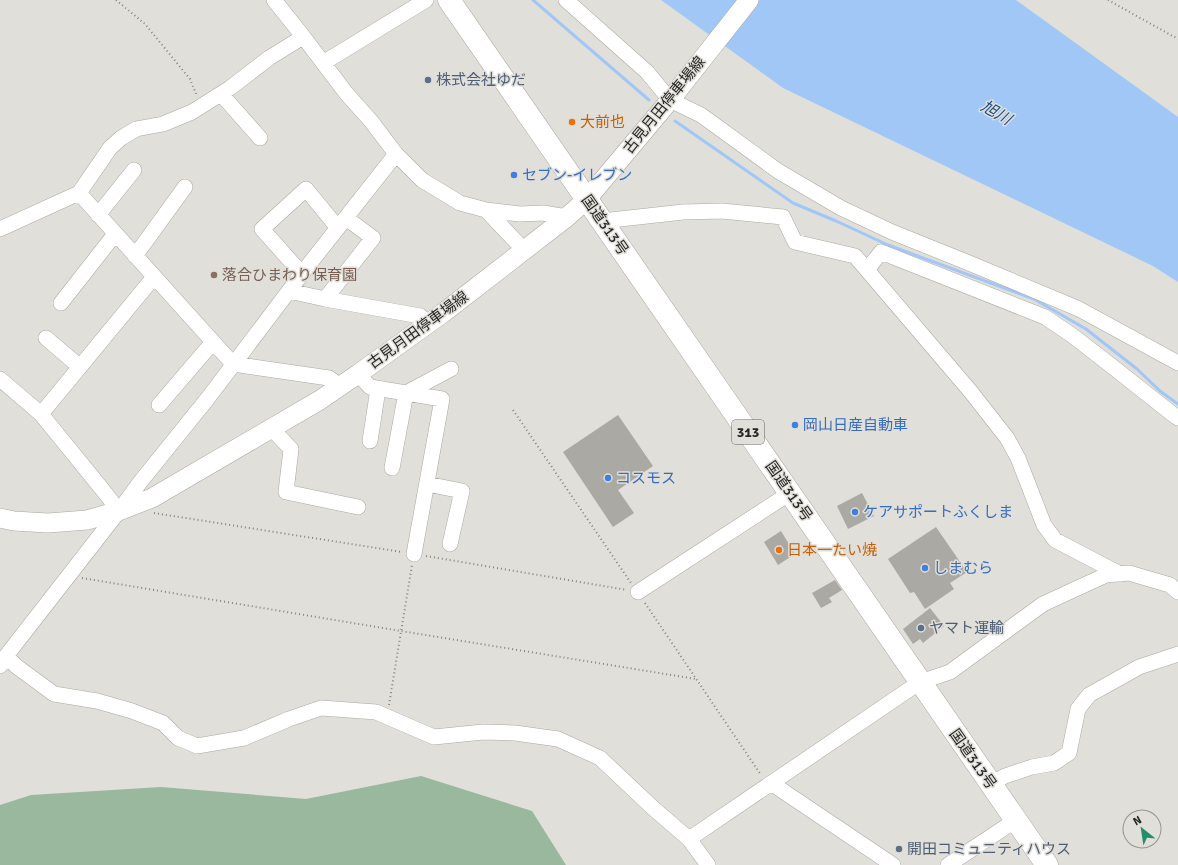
<svg xmlns="http://www.w3.org/2000/svg" width="1178" height="865" viewBox="0 0 1178 865" font-family="Signika,'Noto Sans JP',sans-serif">
<rect width="100%" height="100%" fill="#e1dfd9"/>
<path fill="#99b89e" d="M 421,776 L 532,811 L 566,865 L 0,865 L 0,805 L 31,795 L 161,787 L 306,799 Z"/>
<path fill="#a1c7f7" d="M 661,0 L 1016,0 L 1178,117 L 1178,282 L 1153,266 L 783,88 Z"/>
<g fill="none" stroke-linecap="round" stroke-linejoin="round">
<path stroke="#a1c7f7" stroke-width="3" d="M 533,0 L 649,100
M 675,121 L 793,203 L 836,221 L 888,245 L 1034,299 L 1086,329 L 1137,369 L 1160,391 L 1178,404"/>
</g>
<path fill="#aba9a3" d="M 618,415 L 653,466 L 618,490 L 634,513 L 613,527 L 563,452 Z
M 862,493 L 874,516 L 848,529 L 837,506 Z
M 936,527 L 967,572 L 950,583 L 954,589 L 925,609 L 914,592 L 910,593 L 888,559 Z
M 781,531 L 795,554 L 778,565 L 764,542 Z
M 835,580 L 842,590 L 829,598 L 832,602 L 821,608 L 812,593 Z
M 930,608 L 944,626 L 923,643 L 920,639 L 913,644 L 903,629 Z"/>
<g fill="none" stroke-linecap="round" stroke-linejoin="round">
<g stroke="#aba8a2" stroke-width="16">
<path id="minor" d="M 274,0 L 302,35 L 346,93 L 371,121 L 396,154 L 422,180 L 460,203 L 486,210 L 520,214 L 543,213 L 567,217
M 566,0 L 647,72 L 670,100 L 701,115 L 778,171 L 841,208 L 892,232 L 969,263 L 1079,309 L 1178,363
M 323,63 L 426,0
M 221,94 L 260,138
M 79,193 L 233,364 L 329,378 L 340,386
M 486,210 L 524,250
M 98,215 L 134,170
M 602,221 L 683,212 L 722,211 L 783,217 L 795,242 L 855,256 L 971,392 L 1007,438 L 1018,458 L 1044,525 L 1055,540 L 1120,574
M 0,229 L 79,193 L 110,148 L 121,138 L 136,129 L 163,124 L 192,112 L 230,88 L 269,58 L 298,40 L 302,35
M 135,256 L 185,187
M 867,270 L 881,252 L 1045,317 L 1073,336 L 1104,360 L 1175,416 L 1178,418
M 302,274 L 262,229 L 306,189 L 338,228
M 289,291 L 325,299 L 373,238 L 346,218
M 325,299 L 420,316 L 428,324
M 61,303 L 115,234
M 46,338 L 80,367
M 358,374 L 370,387 L 442,399 L 414,554
M 0,379 L 41,414 L 106,494 L 119,511
M 159,405 L 213,342
M 41,414 L 154,277
M 271,428 L 291,449 L 286,492 L 358,507
M 370,441 L 378,389
M 392,468 L 406,393 L 451,369
M 427,484 L 462,491 L 450,544
M 638,592 L 790,493
M 6,656 L 16,666 L 54,694 L 97,701 L 132,711 L 163,723 L 178,738 L 197,746 L 244,738 L 289,719 L 321,708 L 376,712 L 434,737 L 483,732 L 515,733 L 558,739 L 600,758 L 653,808 L 689,839 L 708,865
M 0,666 L 6,656 L 119,511 L 141,481 L 208,398 L 307,267 L 396,154
M 771,783 L 893,865
M 990,784 L 1005,776 L 1032,767 L 1054,763 L 1069,753 L 1078,709 L 1089,695 L 1139,667 L 1178,654
M 689,839 L 920,682 L 950,672 L 1043,604 L 1106,575 L 1129,573 L 1170,585 L 1178,592
M 948,865 L 1016,820"/>
</g>
<g stroke="#aba8a2" stroke-width="20">
<path id="major" d="M 0,518 L 14,521 L 48,523 L 87,520 L 119,511 L 152,498 L 320,400 L 358,374 L 443,313 L 567,217 L 587,199 L 670,100 L 749,0"/>
</g>
<g stroke="#aba8a2" stroke-width="23">
<path id="highway" d="M 449,0 L 1047,865"/>
</g>
<path stroke="#85837f" stroke-width="2" stroke-dasharray="1 3" stroke-linecap="butt" d="M 116,0 L 145,24 L 190,79 L 196,94
M 1108,0 L 1178,39
M 513,410 L 631,583
M 154,513 L 402,552
M 426,556 L 627,590
M 82,578 L 401,631 L 696,679
M 645,603 L 761,775
M 389,705 L 412,565"/>
<use href="#minor" stroke="#fff" stroke-width="15"/>
<use href="#major" stroke="#fff" stroke-width="19"/>
<use href="#highway" stroke="#fff" stroke-width="22"/>
</g>
<g fill="#5c6f8a" stroke="#e1dfd9" stroke-width="1.5">
<circle cx="428" cy="80" r="4"/>
<circle cx="921" cy="628" r="4"/>
<circle cx="899" cy="849" r="4"/>
</g>
<g fill="#e8710a" stroke="#e1dfd9" stroke-width="1.5">
<circle cx="572" cy="122" r="4"/>
<circle cx="779" cy="550" r="4"/>
</g>
<g fill="#3f7fe0" stroke="#e1dfd9" stroke-width="1.5">
<circle cx="514" cy="175" r="4"/>
<circle cx="795" cy="425" r="4"/>
<circle cx="608" cy="478" r="4"/>
<circle cx="855" cy="512" r="4"/>
<circle cx="925" cy="568" r="4"/>
</g>
<circle fill="#8d6e63" stroke="#e1dfd9" stroke-width="1.5" cx="214" cy="275" r="4"/>
<g text-anchor="middle" dominant-baseline="central" stroke-width="3" stroke-linejoin="round" paint-order="stroke">
<rect fill="#e1dfd9" stroke="#5f5e5a" stroke-width="1" x="732" y="420" width="32" height="24" rx="3"/>
<g font-size="14" font-weight="bold" fill="#272624">
<text x="748" y="432">313</text>
</g>
<g font-size="15" fill="#4e5e75" stroke="#e1dfd9" text-anchor="start">
<text x="436" y="80">株式会社ゆだ</text>
<text x="929" y="628">ヤマト運輸</text>
<text x="907" y="849">開田コミュニティハウス</text>
</g>
<g font-size="15" fill="#272624" stroke="#e1dfd9">
<text transform="translate(664 105) rotate(-51)">古見月田停車場線</text>
<text transform="translate(605 225) rotate(55)">国道313号</text>
<text transform="translate(418 330) rotate(-36)">古見月田停車場線</text>
<text transform="translate(789 491) rotate(55)">国道313号</text>
<text transform="translate(973 759) rotate(55)">国道313号</text>
</g>
<g font-size="15" fill="#c56008" stroke="#e1dfd9" text-anchor="start">
<text x="580" y="122">大前也</text>
<text x="787" y="550">日本一たい焼</text>
</g>
<g font-size="15" fill="#366cbe" stroke="#e1dfd9" text-anchor="start">
<text x="522" y="175">セブン-イレブン</text>
<text x="803" y="425">岡山日産自動車</text>
<text x="616" y="478">コスモス</text>
<text x="863" y="512">ケアサポートふくしま</text>
<text x="933" y="568">しまむら</text>
</g>
<g font-size="15" fill="#785e54" stroke="#e1dfd9" text-anchor="start">
<text x="222" y="275">落合ひまわり保育園</text>
</g>
<g font-size="16" font-style="italic" fill="#1c4e87" stroke="#e1dfd9">
<text transform="translate(996 113) rotate(30)">旭川</text>
</g>
</g>
<g transform="translate(1142 829) rotate(330)"><circle r="19" fill="#e1dfd9" stroke="#979591"/>
<path d="M0-3L7 15L0 10L-7 15Z" fill="#248e6c"/>
<text y="-6" font-size="11" font-weight="bold" text-anchor="middle" fill="#272624">N</text>
</g>
</svg>
